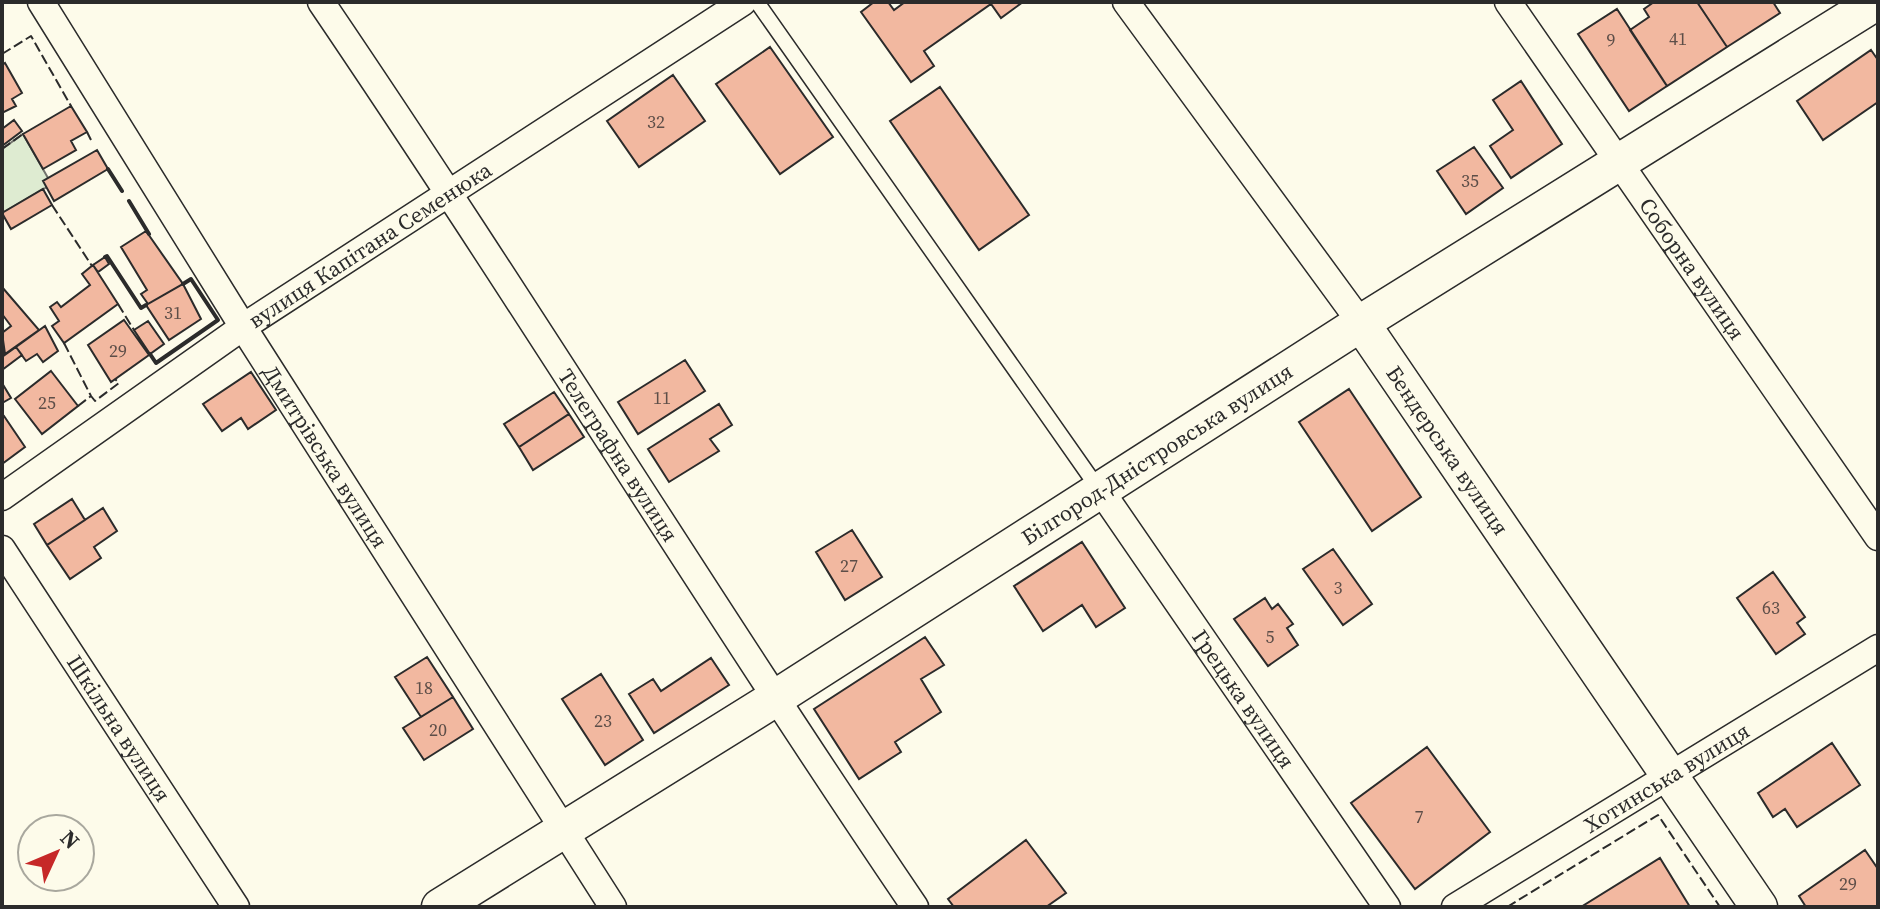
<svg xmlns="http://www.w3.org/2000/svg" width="1880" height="909" viewBox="0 0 1880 909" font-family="'Source Serif 4',serif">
<rect width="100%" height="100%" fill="#fdfbea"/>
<path fill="#deebd1" stroke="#74746e" stroke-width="2" d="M 23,134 L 48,178 L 47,187 L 2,213 L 2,149 Z"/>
<path fill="#f2b8a0" stroke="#2b2b2b" stroke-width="2" d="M 874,2 L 888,2 L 894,10 L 905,2 L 1023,2 L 1001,18 L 991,4 L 924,51 L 934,66 L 911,82 L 861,12 Z
M 1654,2 L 1697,2 L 1727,47 L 1667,86 L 1630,30 L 1649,17 L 1644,9 Z
M 1697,2 L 1773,2 L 1780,13 L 1727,47 Z
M 1617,9 L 1667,86 L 1629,111 L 1578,34 Z
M 770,47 L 833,137 L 780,174 L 716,84 Z
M 1871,50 L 1878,60 L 1878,102 L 1823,140 L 1797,101 Z
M 5,63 L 22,93 L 12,99 L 16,106 L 2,113 L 2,65 Z
M 673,75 L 705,121 L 639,167 L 607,121 Z
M 1521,81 L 1562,144 L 1511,178 L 1490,146 L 1513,130 L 1493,100 Z
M 940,87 L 1029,215 L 979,250 L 890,121 Z
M 71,106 L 87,132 L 71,141 L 76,150 L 43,169 L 23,134 Z
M 14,120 L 22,131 L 2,146 L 2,129 Z
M 1474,147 L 1503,188 L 1466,214 L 1437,171 Z
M 97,150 L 108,169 L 54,201 L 43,181 Z
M 43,189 L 52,205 L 11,229 L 2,213 Z
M 146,231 L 183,284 L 148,304 L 141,294 L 147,290 L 121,247 Z
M 105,257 L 109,264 L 98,272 L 93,265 Z
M 93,265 L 118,304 L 64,343 L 52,326 L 59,321 L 50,307 L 57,302 L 61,307 L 90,285 L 82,274 Z
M 183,284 L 201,319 L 169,340 L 146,305 Z
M 2,287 L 39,330 L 5,354 L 2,333 L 11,326 L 2,314 Z
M 124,320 L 149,355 L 111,382 L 88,345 Z
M 148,321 L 164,344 L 150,354 L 134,330 Z
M 45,326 L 58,351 L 43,362 L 37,354 L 26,361 L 16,347 Z
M 16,347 L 22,355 L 2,370 L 2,357 Z
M 685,360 L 705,391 L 638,434 L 618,402 Z
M 51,371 L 78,406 L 42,434 L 15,399 Z
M 251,372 L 276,410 L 248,429 L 241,418 L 222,431 L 203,404 Z
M 2,383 L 11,398 L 2,403 Z
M 1349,389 L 1421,497 L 1372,531 L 1299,422 Z
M 554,392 L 569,414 L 519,447 L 504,424 Z
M 719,404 L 732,425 L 710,439 L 719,451 L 669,482 L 648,449 Z
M 569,414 L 584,437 L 533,470 L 519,447 Z
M 4,416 L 25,447 L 2,464 L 2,417 Z
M 72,499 L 85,520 L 47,545 L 34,524 Z
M 103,508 L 117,531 L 94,547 L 101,558 L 70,579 L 47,545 Z
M 852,530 L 882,577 L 845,600 L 816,552 Z
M 1082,542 L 1125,608 L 1096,627 L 1082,605 L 1043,631 L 1014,586 Z
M 1333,549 L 1372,604 L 1343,625 L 1303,569 Z
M 1773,572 L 1805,617 L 1797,623 L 1805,634 L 1776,654 L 1737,598 Z
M 1265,598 L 1272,609 L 1278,604 L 1293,624 L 1287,628 L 1298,645 L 1268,666 L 1234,619 Z
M 925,637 L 944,665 L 921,679 L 941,712 L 895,742 L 901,752 L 859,779 L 814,709 Z
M 427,657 L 453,697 L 421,717 L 395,677 Z
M 711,658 L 729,685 L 654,733 L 629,694 L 653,679 L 661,691 Z
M 601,674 L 643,740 L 605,765 L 562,699 Z
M 453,697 L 473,729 L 424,760 L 403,728 Z
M 1832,743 L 1860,785 L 1797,827 L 1785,809 L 1773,817 L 1758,793 Z
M 1427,747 L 1490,832 L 1415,889 L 1351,803 Z
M 1026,840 L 1066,893 L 1046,907 L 954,907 L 948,899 Z
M 1865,850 L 1878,869 L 1878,907 L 1806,907 L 1799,896 Z
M 1660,858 L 1690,907 L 1581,907 Z"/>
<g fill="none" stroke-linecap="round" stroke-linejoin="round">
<g stroke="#2b2b2b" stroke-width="17">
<path id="lane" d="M 757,2 L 1100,491"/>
</g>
<g stroke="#2b2b2b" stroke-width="29">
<g id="street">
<path id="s1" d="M 41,2 L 243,327 L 613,907"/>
<path id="s2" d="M 321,2 C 524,301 712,608 915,907"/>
<path d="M 1126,2 L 1361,323"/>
<path id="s3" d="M 1508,2 L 1878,537"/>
<path id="s4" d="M 1101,491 L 1387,907"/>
<path id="s5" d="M 2,497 L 243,327 L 743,2"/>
<path id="s6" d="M 2,549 L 236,907"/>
<path id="s7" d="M 1455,907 L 1878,648"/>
</g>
</g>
<g stroke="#2b2b2b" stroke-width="39">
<g id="secondary">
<path id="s8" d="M 1361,323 L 1759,907"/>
<path id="s9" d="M 440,907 L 774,699 L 1361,323 L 1876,2"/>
</g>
</g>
<use href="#lane" stroke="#fdfbea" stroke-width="14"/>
<use href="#street" stroke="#fdfbea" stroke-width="26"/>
<use href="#secondary" stroke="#fdfbea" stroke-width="36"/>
<path stroke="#2b2b2b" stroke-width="2" stroke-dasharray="10 4" stroke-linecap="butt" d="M 2,54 L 31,36 L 71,106
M 87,132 L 91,140
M 2,149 L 23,134
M 52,205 L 92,266
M 118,304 L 134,330
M 64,343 L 91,396
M 78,406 L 91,396 L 95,401 L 119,383 L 115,379
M 1507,907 L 1658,815 L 1720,907"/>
<path stroke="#2b2b2b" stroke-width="4" d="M 108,169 L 122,191
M 129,201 L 149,234
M 105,257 L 107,256 L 141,308 L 146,305
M 150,354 L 156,363 L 218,320 L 191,279 L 183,284"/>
</g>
<g text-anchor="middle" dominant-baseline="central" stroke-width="6" stroke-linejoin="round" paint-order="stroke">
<g font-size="18" fill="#5d4e48">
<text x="1678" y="38">41</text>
<text x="1611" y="39">9</text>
<text x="656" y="121">32</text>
<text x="1470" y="180">35</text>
<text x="173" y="312">31</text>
<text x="118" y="350">29</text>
<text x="662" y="397">11</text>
<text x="47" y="402">25</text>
<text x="849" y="565">27</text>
<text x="1338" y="587">3</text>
<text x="1771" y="607">63</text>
<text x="1270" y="636">5</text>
<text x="424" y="687">18</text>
<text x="603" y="720">23</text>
<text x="438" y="729">20</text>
<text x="1419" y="816">7</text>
<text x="1848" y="883">29</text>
</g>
<g font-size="22" fill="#2b2b2b" stroke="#fdfbea">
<text stroke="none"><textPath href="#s5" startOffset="446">вулиця Капітана Семенюка</textPath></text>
<text stroke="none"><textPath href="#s3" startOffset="324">Соборна вулиця</textPath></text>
<text stroke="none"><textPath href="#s8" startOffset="154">Бендерська вулиця</textPath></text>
<text stroke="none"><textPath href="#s9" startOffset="848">Білгород-Дністровська вулиця</textPath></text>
<text stroke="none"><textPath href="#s2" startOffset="542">Телеграфна вулиця</textPath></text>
<text stroke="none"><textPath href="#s1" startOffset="536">Дмитрівська вулиця</textPath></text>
<text stroke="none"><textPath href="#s4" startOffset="252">Грецька вулиця</textPath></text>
<text stroke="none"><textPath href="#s6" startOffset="214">Шкільна вулиця</textPath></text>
<text stroke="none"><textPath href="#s7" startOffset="248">Хотинська вулиця</textPath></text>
</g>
</g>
<rect width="1880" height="909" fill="none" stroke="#2b2b2b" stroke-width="8"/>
<g transform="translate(56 853) rotate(46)"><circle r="38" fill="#fdfbea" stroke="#a9a89e" stroke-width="2"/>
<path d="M0-6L14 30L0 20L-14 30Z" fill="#c62828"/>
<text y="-12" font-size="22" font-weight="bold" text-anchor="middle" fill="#2b2b2b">N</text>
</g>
</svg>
